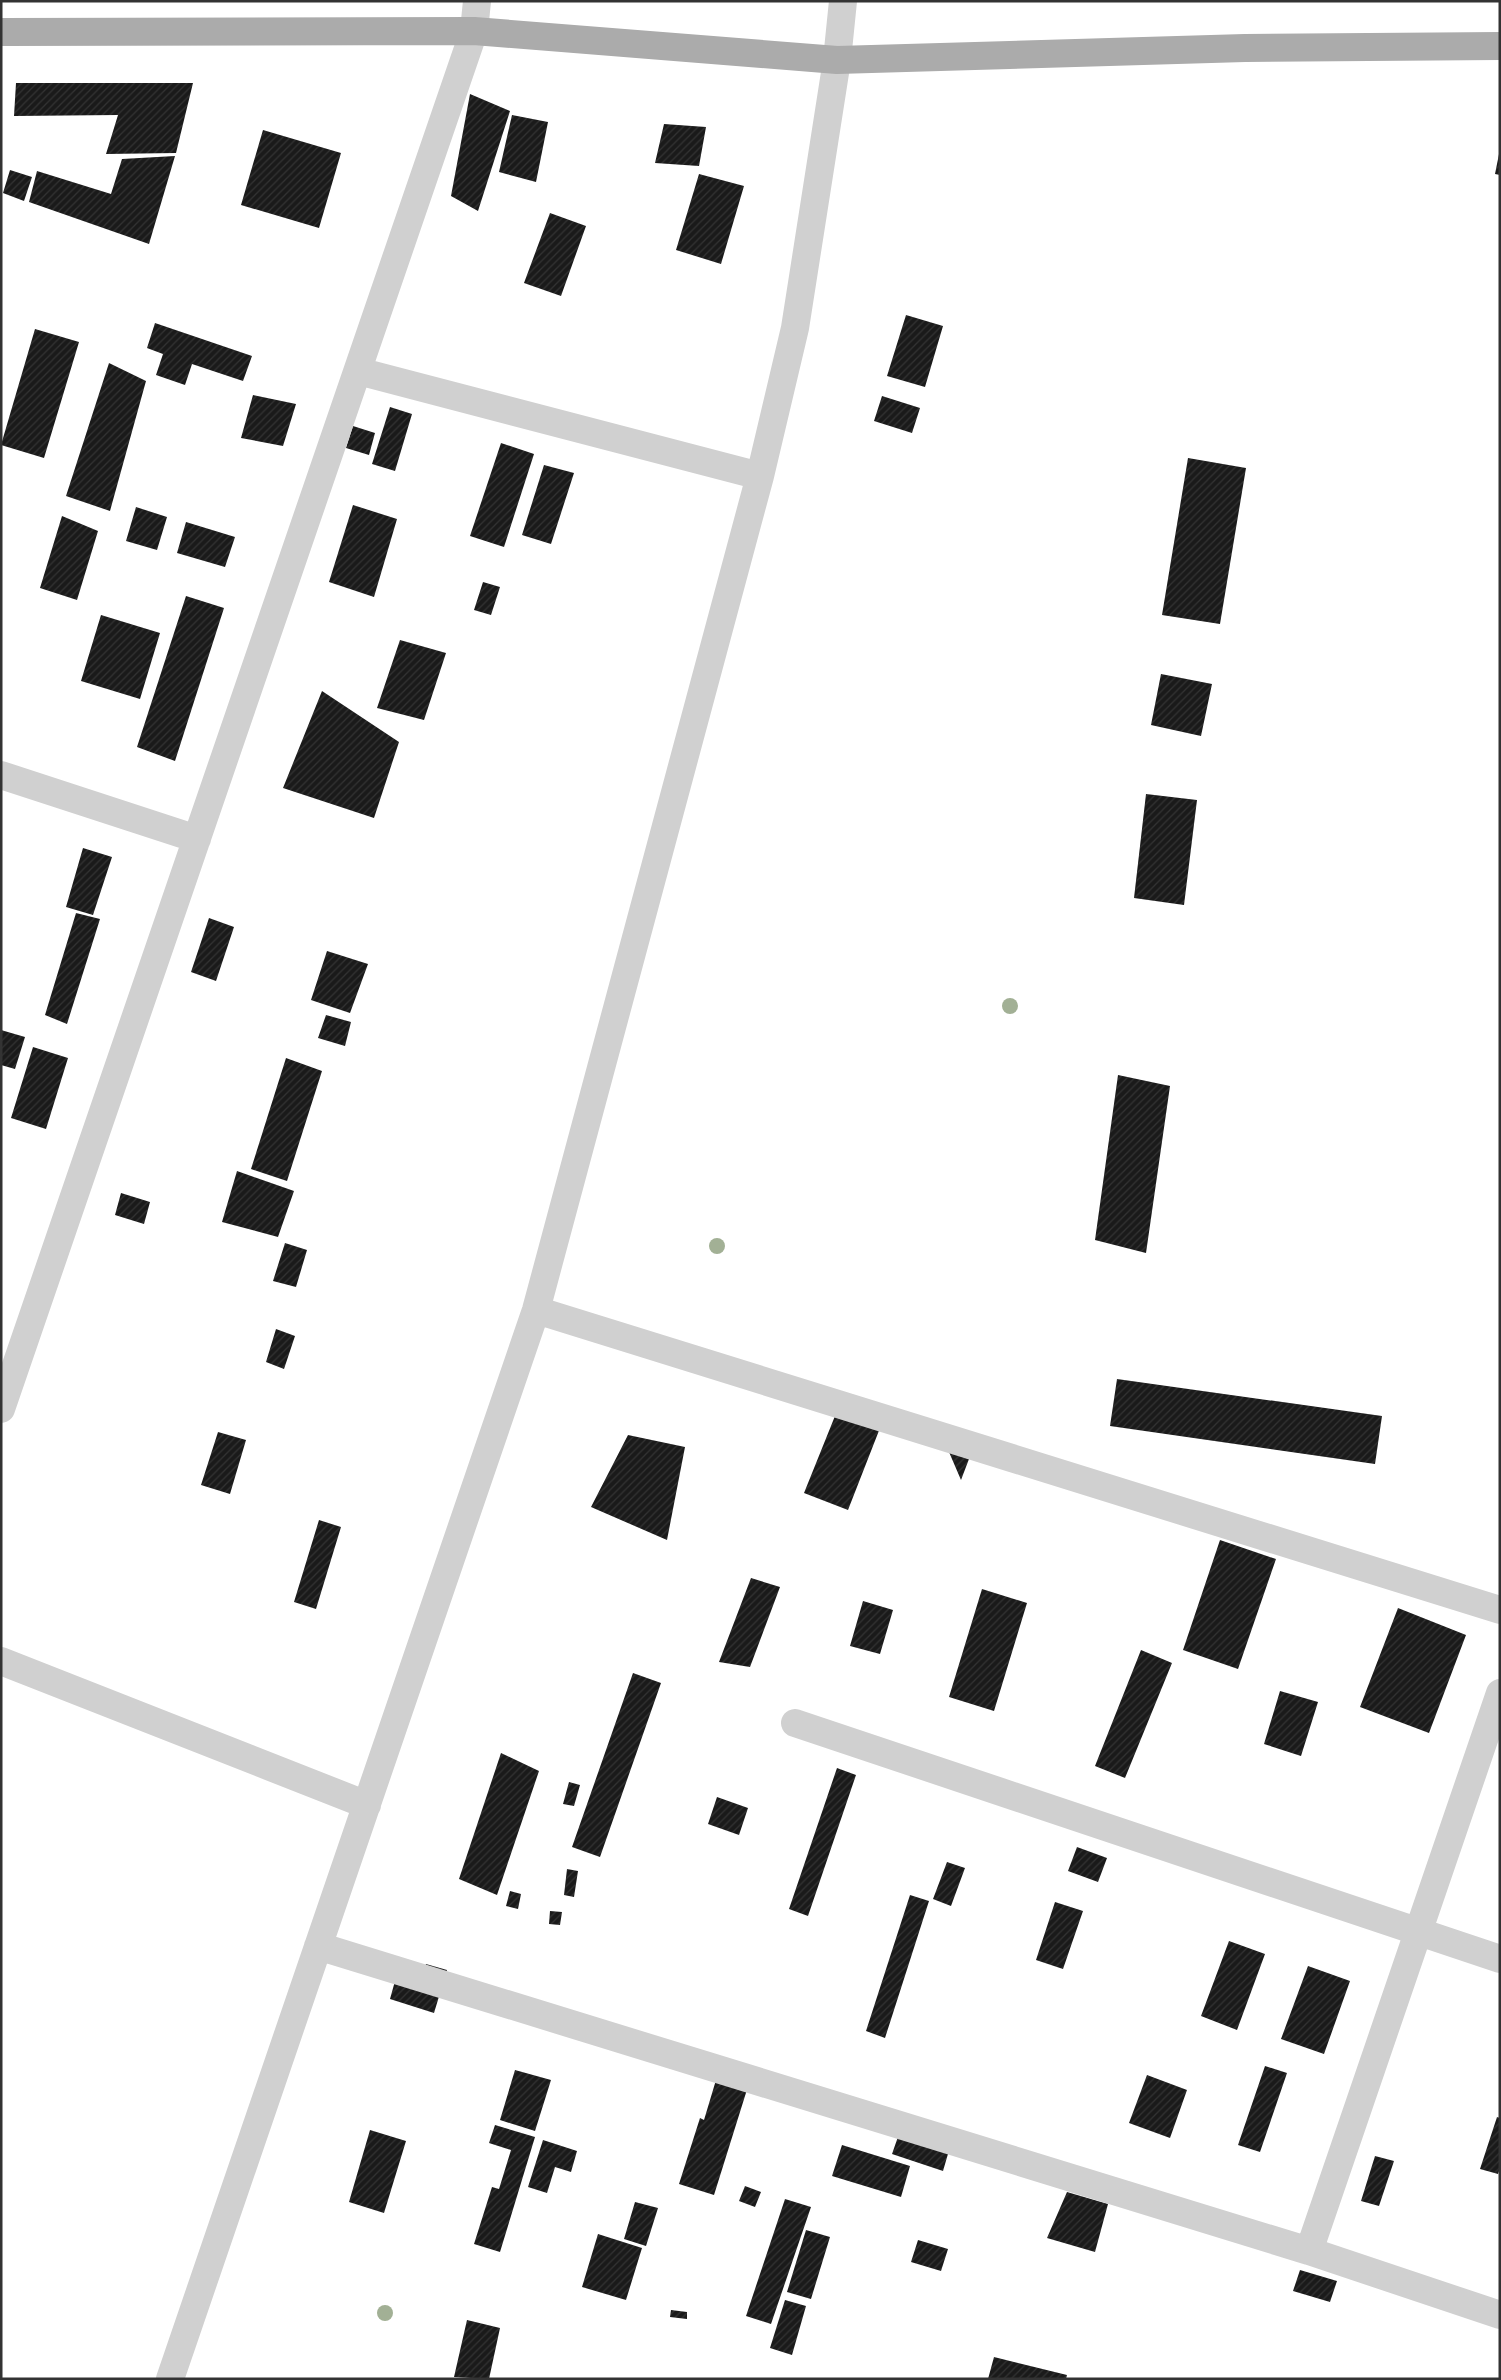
<svg xmlns="http://www.w3.org/2000/svg" width="1501" height="2380" viewBox="0 0 1501 2380" font-family="Raleway,sans-serif">
<defs>
<pattern id="building-hatch" width="6" height="6" patternUnits="userSpaceOnUse" patternTransform="scale(1.25)"><rect width="6" height="6" fill="#1a1a1a"/><path d="M-1 1l2-2M0 6l6-6M5 7l2-2" fill="none" stroke="#333"/></pattern>
</defs>
<rect width="100%" height="100%" fill="#fff"/>
<path fill="url(#building-hatch)" d="M 16,83 L 193,83 L 176,153 L 106,154 L 118,115 L 14,116 Z
M 470,94 L 510,111 L 478,211 L 451,196 Z
M 512,115 L 548,122 L 536,182 L 499,172 Z
M 664,124 L 706,127 L 699,166 L 655,163 Z
M 263,130 L 341,153 L 319,228 L 241,205 Z
M 1499,154 L 1500,154 L 1500,175 L 1495,174 Z
M 175,156 L 149,244 L 29,202 L 37,171 L 111,194 L 122,159 Z
M 10,170 L 32,177 L 24,201 L 3,193 Z
M 699,174 L 744,186 L 721,264 L 676,250 Z
M 550,213 L 586,226 L 561,296 L 524,283 Z
M 906,315 L 943,326 L 925,387 L 887,376 Z
M 155,323 L 252,356 L 243,381 L 192,364 L 185,385 L 156,375 L 163,354 L 147,348 Z
M 35,329 L 79,342 L 44,458 L 1,445 Z
M 109,363 L 146,381 L 110,511 L 66,496 Z
M 253,395 L 296,404 L 283,446 L 241,438 Z
M 882,396 L 920,408 L 912,433 L 874,421 Z
M 390,407 L 412,414 L 395,471 L 372,464 Z
M 353,426 L 375,433 L 369,455 L 346,448 Z
M 501,443 L 534,454 L 504,547 L 470,536 Z
M 1188,458 L 1246,468 L 1220,624 L 1162,615 Z
M 544,465 L 574,473 L 551,544 L 522,535 Z
M 353,505 L 397,519 L 374,597 L 329,582 Z
M 136,507 L 167,517 L 157,550 L 126,541 Z
M 62,516 L 98,531 L 77,600 L 40,588 Z
M 186,522 L 235,537 L 225,567 L 177,553 Z
M 483,582 L 500,587 L 491,615 L 474,610 Z
M 186,596 L 224,608 L 175,761 L 137,747 Z
M 101,615 L 160,633 L 140,699 L 81,681 Z
M 400,640 L 446,653 L 424,720 L 377,708 Z
M 1161,674 L 1212,684 L 1201,736 L 1151,725 Z
M 322,691 L 399,742 L 374,818 L 283,788 Z
M 1146,794 L 1197,800 L 1184,905 L 1134,898 Z
M 83,848 L 112,857 L 93,915 L 66,907 Z
M 76,913 L 100,919 L 67,1024 L 45,1015 Z
M 209,918 L 234,927 L 216,981 L 191,972 Z
M 327,951 L 368,964 L 350,1013 L 311,1000 Z
M 326,1015 L 351,1022 L 345,1046 L 318,1038 Z
M 1,1030 L 25,1037 L 15,1069 L 1,1065 Z
M 33,1047 L 68,1058 L 46,1129 L 11,1118 Z
M 286,1058 L 322,1071 L 287,1181 L 251,1169 Z
M 1118,1075 L 1170,1086 L 1146,1253 L 1095,1240 Z
M 237,1171 L 294,1191 L 278,1237 L 222,1222 Z
M 121,1193 L 150,1202 L 144,1224 L 115,1215 Z
M 285,1243 L 307,1250 L 296,1287 L 273,1281 Z
M 276,1329 L 295,1336 L 284,1369 L 266,1362 Z
M 1117,1379 L 1382,1416 L 1375,1464 L 1110,1426 Z
M 837,1411 L 880,1428 L 848,1510 L 804,1493 Z
M 218,1432 L 246,1440 L 230,1494 L 201,1485 Z
M 628,1435 L 685,1447 L 667,1540 L 591,1507 Z
M 949,1452 L 969,1459 L 961,1480 Z
M 319,1520 L 341,1527 L 316,1609 L 294,1602 Z
M 1220,1540 L 1276,1559 L 1238,1669 L 1183,1650 Z
M 751,1578 L 780,1587 L 750,1667 L 719,1662 Z
M 982,1589 L 1027,1603 L 994,1711 L 949,1697 Z
M 863,1601 L 893,1610 L 880,1654 L 850,1646 Z
M 1398,1608 L 1466,1635 L 1429,1733 L 1360,1707 Z
M 1141,1650 L 1172,1663 L 1125,1778 L 1095,1766 Z
M 633,1673 L 661,1683 L 600,1857 L 572,1847 Z
M 1280,1691 L 1318,1702 L 1301,1756 L 1264,1744 Z
M 501,1753 L 539,1771 L 497,1895 L 459,1879 Z
M 837,1768 L 856,1775 L 808,1916 L 789,1909 Z
M 569,1782 L 580,1785 L 574,1806 L 563,1804 Z
M 717,1797 L 748,1808 L 739,1835 L 708,1824 Z
M 1077,1847 L 1107,1858 L 1098,1882 L 1068,1871 Z
M 947,1862 L 965,1868 L 951,1906 L 933,1899 Z
M 567,1869 L 578,1871 L 574,1897 L 564,1895 Z
M 510,1891 L 521,1894 L 518,1909 L 506,1906 Z
M 910,1895 L 929,1901 L 885,2038 L 866,2031 Z
M 1055,1902 L 1083,1911 L 1063,1969 L 1036,1960 Z
M 550,1911 L 562,1912 L 560,1925 L 549,1924 Z
M 1229,1941 L 1265,1954 L 1237,2030 L 1201,2016 Z
M 426,1964 L 447,1970 L 434,2013 L 390,1999 L 395,1981 L 418,1988 Z
M 1308,1966 L 1350,1981 L 1324,2054 L 1281,2039 Z
M 1265,2066 L 1287,2073 L 1260,2152 L 1238,2145 Z
M 515,2070 L 551,2080 L 535,2131 L 500,2120 Z
M 719,2070 L 750,2080 L 714,2195 L 679,2184 L 700,2118 L 704,2120 Z
M 1147,2075 L 1187,2090 L 1170,2138 L 1129,2123 Z
M 1497,2117 L 1500,2118 L 1500,2168 L 1498,2174 L 1480,2169 Z
M 495,2125 L 535,2137 L 500,2252 L 474,2244 L 492,2187 L 499,2189 L 511,2150 L 489,2143 Z
M 370,2130 L 406,2141 L 384,2213 L 349,2202 Z
M 900,2131 L 950,2147 L 943,2171 L 892,2154 Z
M 543,2140 L 577,2151 L 571,2172 L 555,2167 L 547,2193 L 528,2187 Z
M 842,2145 L 910,2166 L 901,2197 L 832,2176 Z
M 1375,2156 L 1394,2161 L 1379,2206 L 1361,2201 Z
M 745,2186 L 761,2192 L 755,2207 L 739,2201 Z
M 1067,2192 L 1108,2204 L 1095,2252 L 1047,2238 Z
M 785,2199 L 811,2207 L 771,2324 L 746,2316 Z
M 635,2202 L 658,2208 L 646,2246 L 624,2239 Z
M 806,2230 L 830,2237 L 811,2299 L 787,2292 Z
M 598,2234 L 642,2248 L 626,2300 L 582,2287 Z
M 918,2240 L 948,2249 L 941,2271 L 911,2262 Z
M 1300,2270 L 1337,2281 L 1330,2302 L 1293,2291 Z
M 785,2300 L 806,2306 L 792,2355 L 770,2348 Z
M 671,2310 L 687,2312 L 687,2319 L 670,2317 Z
M 467,2320 L 500,2328 L 489,2379 L 454,2377 Z
M 994,2357 L 1067,2375 L 1066,2379 L 988,2379 Z"/>
<g fill="none" stroke-linecap="round" stroke-linejoin="round">
<path stroke="#d0d0d0" stroke-width="28" d="M 358,371 L 760,476
M 1,775 L 197,839
M 536,1310 L 1500,1610
M 1,1409 L 474,31 L 477,1
M 1,1661 L 367,1805
M 795,1723 L 1500,1959
M 318,1946 L 1309,2251 L 1500,2315
M 1309,2251 L 1500,1693
M 170,2379 L 536,1310 L 760,476 L 795,328 L 837,60 L 843,1"/>
<path stroke="#ababab" stroke-width="28" d="M 1,32 L 474,31 L 837,60 L 1245,48 L 1500,46"/>
</g>
<g fill="#a2b095">
<circle cx="1010" cy="1006" r="8"/>
<circle cx="717" cy="1246" r="8"/>
<circle cx="385" cy="2313" r="8"/>
</g>
<rect width="1501" height="2380" fill="none" stroke="#333333" stroke-width="5"/>
</svg>
